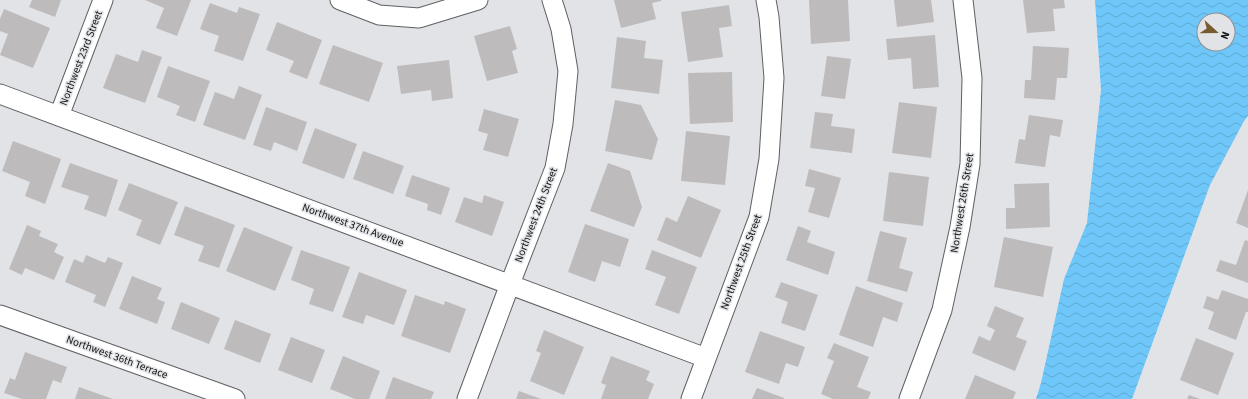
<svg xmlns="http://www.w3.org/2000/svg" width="1248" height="399" viewBox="0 0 1248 399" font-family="'Source Sans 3',sans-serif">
<defs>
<pattern id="water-waves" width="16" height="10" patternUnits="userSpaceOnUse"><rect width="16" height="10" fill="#6ec7f8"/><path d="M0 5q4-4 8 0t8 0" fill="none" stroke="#5eaad4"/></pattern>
</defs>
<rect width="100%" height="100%" fill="#e1e3e6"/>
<path fill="url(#water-waves)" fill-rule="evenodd" d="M 1095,0 L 1248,0 L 1248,116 L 1244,121 L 1210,185 L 1132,399 L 1036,399 L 1041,383 L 1064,279 L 1087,223 L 1101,90 ZM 1204,20 L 1228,20 L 1228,44 L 1204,44 Z"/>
<path fill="#bebbbd" d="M 32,0 L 61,0 L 55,17 L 29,7 Z
M 145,0 L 191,0 L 177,36 L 156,28 L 164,8 Z
M 614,0 L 661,0 L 661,1 L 652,3 L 656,19 L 621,28 Z
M 809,0 L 848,0 L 850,41 L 811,44 Z
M 894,0 L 931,0 L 934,22 L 897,27 Z
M 1023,0 L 1064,0 L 1065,8 L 1053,9 L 1055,31 L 1027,33 Z
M 210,3 L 237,13 L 239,7 L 260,14 L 243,61 L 214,51 L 219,36 L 200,29 Z
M 729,5 L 732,26 L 719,28 L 723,57 L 688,62 L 681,12 Z
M 4,9 L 50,28 L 33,68 L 0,55 L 8,34 L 0,31 L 0,19 Z
M 277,22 L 322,40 L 307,79 L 289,72 L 294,61 L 266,50 Z
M 510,26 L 517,49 L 512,51 L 518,73 L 487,81 L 474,36 Z
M 935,35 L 939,87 L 913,89 L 911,58 L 888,60 L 886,39 Z
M 617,37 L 646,41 L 644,58 L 663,60 L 659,94 L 611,88 Z
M 333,45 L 383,63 L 369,102 L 319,84 Z
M 1033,46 L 1069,48 L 1067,78 L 1057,78 L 1055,100 L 1024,98 L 1025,80 L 1031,80 Z
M 142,50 L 162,57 L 145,103 L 103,88 L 116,54 L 138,62 Z
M 827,56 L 851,59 L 845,99 L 821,96 Z
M 449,60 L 453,98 L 432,101 L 431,90 L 401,94 L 397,66 Z
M 168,66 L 210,81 L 195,122 L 176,115 L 180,106 L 157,97 Z
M 732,72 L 733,122 L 690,124 L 688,73 Z
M 239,86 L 262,95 L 245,140 L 203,125 L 215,92 L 234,99 Z
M 615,100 L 641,105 L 658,139 L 652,160 L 605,151 Z
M 899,102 L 937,107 L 931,158 L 892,153 Z
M 266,107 L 307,122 L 297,151 L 274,142 L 271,151 L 253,145 Z
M 484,109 L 519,119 L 508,157 L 483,150 L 488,134 L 478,131 Z
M 815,112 L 833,114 L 831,126 L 855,129 L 852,153 L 810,148 Z
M 1029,115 L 1063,120 L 1060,137 L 1050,135 L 1045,167 L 1015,163 L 1019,139 L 1025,140 Z
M 315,128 L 357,144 L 344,179 L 302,163 Z
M 686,131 L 730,136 L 725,185 L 681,181 Z
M 13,141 L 61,159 L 45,204 L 25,196 L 30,182 L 2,171 Z
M 363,151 L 404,166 L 393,194 L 353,179 Z
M 70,163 L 118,180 L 106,217 L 84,209 L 89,196 L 61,187 Z
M 608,163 L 630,171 L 642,207 L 634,227 L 590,211 Z
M 809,169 L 841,178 L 829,218 L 808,212 L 815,188 L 805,186 Z
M 889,172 L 929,177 L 923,226 L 883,221 Z
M 412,175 L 450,188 L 441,215 L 427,210 L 428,204 L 405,196 Z
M 129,183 L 178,202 L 160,245 L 136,235 L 142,220 L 118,210 Z
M 1049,183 L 1050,227 L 1006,229 L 1006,208 L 1015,208 L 1014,184 Z
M 1248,190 L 1248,228 L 1236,223 Z
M 484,195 L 504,202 L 492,236 L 455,222 L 464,197 L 482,203 Z
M 688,196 L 721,210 L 701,258 L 657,240 L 666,217 L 677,222 Z
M 185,206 L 235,225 L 219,268 L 198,261 L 204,246 L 174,235 Z
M 585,224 L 629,239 L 620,267 L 602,261 L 595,282 L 568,272 Z
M 27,225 L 41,231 L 39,236 L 58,244 L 54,252 L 64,257 L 54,280 L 25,268 L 22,275 L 9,269 Z
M 798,226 L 811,231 L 807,242 L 835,252 L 828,275 L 786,260 Z
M 244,227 L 293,247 L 275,291 L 226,271 Z
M 880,231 L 907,238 L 899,268 L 913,272 L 907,292 L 867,281 Z
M 1004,237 L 1053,247 L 1043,297 L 994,287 Z
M 1245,240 L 1248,241 L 1248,283 L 1216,271 L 1220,260 L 1236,265 Z
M 301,250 L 350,267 L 333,312 L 309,304 L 314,289 L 291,280 Z
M 652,250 L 697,267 L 679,314 L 655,305 L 666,277 L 645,269 Z
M 86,255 L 105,263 L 108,257 L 123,263 L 105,307 L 93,302 L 96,295 L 65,282 L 74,259 L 83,263 Z
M 359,272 L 407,290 L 394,325 L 366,315 L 363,324 L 342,317 Z
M 132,276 L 162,288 L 157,299 L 165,302 L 157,324 L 119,309 Z
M 781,282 L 818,295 L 805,331 L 781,323 L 788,302 L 775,297 Z
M 856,286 L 903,303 L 897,322 L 883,317 L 873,347 L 839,335 Z
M 1222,290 L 1248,299 L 1248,312 L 1246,312 L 1236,340 L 1208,329 L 1214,312 L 1203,308 L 1207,296 L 1218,300 Z
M 415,295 L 444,305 L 445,301 L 466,309 L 450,353 L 401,336 Z
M 181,302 L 220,318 L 209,344 L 171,329 Z
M 995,306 L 1024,318 L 1016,337 L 1027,341 L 1015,371 L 972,353 L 979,336 L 990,341 L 995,330 L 987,326 Z
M 235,320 L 271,334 L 260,363 L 224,349 Z
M 544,330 L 584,347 L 564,395 L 530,381 L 541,353 L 536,351 Z
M 760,331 L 805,347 L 798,367 L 786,363 L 779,384 L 745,372 Z
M 291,337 L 325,350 L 312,383 L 278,370 Z
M 1196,338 L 1234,353 L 1218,395 L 1180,380 Z
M 834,343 L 869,357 L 857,387 L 871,392 L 868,399 L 833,399 L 821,394 L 834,361 L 827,358 Z
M 25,352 L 67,367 L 61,383 L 53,380 L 46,399 L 22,399 L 4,393 L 10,378 L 15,380 Z
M 343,356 L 380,371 L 369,399 L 355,399 L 330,389 Z
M 611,356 L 650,371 L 646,380 L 654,384 L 648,399 L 601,399 L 606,385 L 601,383 Z
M 975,375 L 1016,392 L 1013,399 L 965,399 Z
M 393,377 L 434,392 L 431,399 L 385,399 Z
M 79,387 L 113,399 L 75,399 Z
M 757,388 L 784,398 L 784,399 L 752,399 Z
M 519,391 L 541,399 L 516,399 Z
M 1189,395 L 1200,399 L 1187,399 Z"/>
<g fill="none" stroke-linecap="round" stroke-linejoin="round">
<g stroke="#5f6063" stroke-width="21">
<path id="minor" d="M 340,0 L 379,15 L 419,18 L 478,0
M 0,94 L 706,358
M 59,116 L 103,0
M 0,315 L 235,399
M 467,399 L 510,284 L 555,168 L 563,124 L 568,71 L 561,29 L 552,0
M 691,399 L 759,217 L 769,159 L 774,78 L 769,17 L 766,0
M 909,399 L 942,310 L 960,227 L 970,164 L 972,78 L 963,0"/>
</g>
<use href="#minor" stroke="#fff" stroke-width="19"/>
</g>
<g text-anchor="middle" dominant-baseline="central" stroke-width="3" stroke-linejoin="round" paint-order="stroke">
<g font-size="11" fill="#101111" stroke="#e1e3e6">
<text transform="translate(81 58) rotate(-69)">Northwest 23rd Street</text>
<text transform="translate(962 203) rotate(-81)">Northwest 26th Street</text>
<text transform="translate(536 215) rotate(-69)">Northwest 24th Street</text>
<text transform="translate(353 225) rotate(20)">Northwest 37th Avenue</text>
<text transform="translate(741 262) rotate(-70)">Northwest 25th Street</text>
<text transform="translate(117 357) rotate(20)">Northwest 36th Terrace</text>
</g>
</g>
<g transform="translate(1216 32) rotate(111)"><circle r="19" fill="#e1e3e6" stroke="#8d8f91"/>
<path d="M0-3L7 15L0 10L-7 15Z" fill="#775a2d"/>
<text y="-6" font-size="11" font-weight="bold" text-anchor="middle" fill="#101111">N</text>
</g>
</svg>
